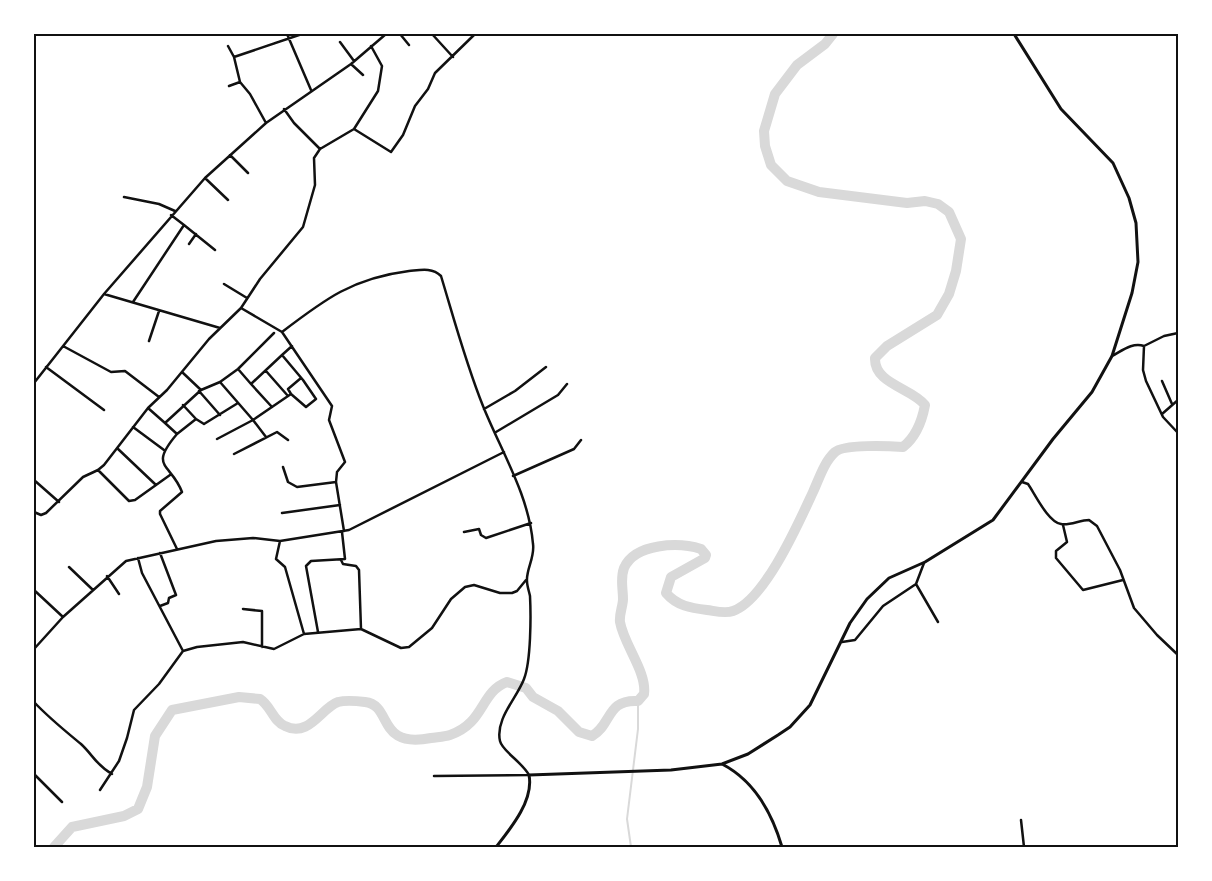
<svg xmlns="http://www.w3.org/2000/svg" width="1212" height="881" viewBox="0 0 1212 881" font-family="'DejaVu Sans',sans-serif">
<rect width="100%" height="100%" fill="#fff"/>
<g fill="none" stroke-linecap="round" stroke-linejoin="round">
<path stroke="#d9d9d9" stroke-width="2" d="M 631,847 L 627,819 L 638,729 L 638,701"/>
<path stroke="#d9d9d9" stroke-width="10" d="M 54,847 L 72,827 L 124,816 L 138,809 L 147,787 L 155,736 L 172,710 L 239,697 L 260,699 C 271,706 273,721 285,726 C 309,738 321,708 338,702 C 346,700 357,701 365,702 C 393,705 376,749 431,738 C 437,737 444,737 450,735 C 485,723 480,692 507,682 L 526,688 L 533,697 L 558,711 L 579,732 L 592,736 C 612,725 606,699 638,701 L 644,694 C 647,672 624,645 620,622 C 619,614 623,606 623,599 C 623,588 620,579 624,568 C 635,543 679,542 701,549 L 706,555 L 705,558 L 671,577 L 666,593 C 677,606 691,608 707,610 C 715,611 725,614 733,611 C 765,600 799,522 813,492 C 819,479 824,462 835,452 C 844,444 889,446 903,447 C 916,437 922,421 925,405 C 912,388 874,384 875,358 L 887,346 L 937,315 L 949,294 L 956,271 L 961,239 L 949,212 L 938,204 L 925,201 L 907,203 L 819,192 L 787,181 L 771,165 L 765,146 L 764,131 L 775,94 L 797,65 L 825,44 L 833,34"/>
<path stroke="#111" stroke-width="2.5" d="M 287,34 L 311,90
M 400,34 L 409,45
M 432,34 L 453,57
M 340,42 L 354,61
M 228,46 L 234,57 L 240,82 L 250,94 L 266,123
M 234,57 L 302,34
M 351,64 L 363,75
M 229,86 L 240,82
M 284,109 L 294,123 L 320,149
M 354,129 L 391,152 L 403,135 L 415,106 L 428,89 L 435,73 L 475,34
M 230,155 L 248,173
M 205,178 L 228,200
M 124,197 L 159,204 L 175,211
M 184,225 L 215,250
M 189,244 L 196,234
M 224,284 L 247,298
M 104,294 L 220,328
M 133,302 L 184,225 L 171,215
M 241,308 L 282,332 C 325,299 353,278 409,271 C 420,270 432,267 441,276 C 454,319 466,364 483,406 C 501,451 529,495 533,544 C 535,557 526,570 527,581 C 527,586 529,591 530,596 C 531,616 531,661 524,679 C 517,698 495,719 500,741 C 502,751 522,762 529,775 L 434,776
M 282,332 L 332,406 L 329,420 L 345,462 L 337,472 L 336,482
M 149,341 L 159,311
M 63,346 L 111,372 L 125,371 L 159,397
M 1144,346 L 1143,370 L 1146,381 L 1163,417 L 1178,433
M 1112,356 C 1123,350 1133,342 1144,346 L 1164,336 L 1178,333
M 46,367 L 104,410
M 238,369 L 251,384 L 282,355
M 266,371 L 288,396
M 182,372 L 201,390
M 1162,381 L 1172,404
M 34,383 L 104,294 L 205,178 L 266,123 L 351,64 L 386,34
M 251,384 L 272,407
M 199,391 L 220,415
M 291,394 L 306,407 L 316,399 L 303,380 L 282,355 L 292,346
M 183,405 L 196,419
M 148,408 L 165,423
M 484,409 L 515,391 L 546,367
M 1162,414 L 1178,400
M 133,427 L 164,450
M 496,432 L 558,395 L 567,384
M 177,434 L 196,419 L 204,424 L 238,403
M 266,437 L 253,420 L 291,394 L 288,389 L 301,378
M 217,439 L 253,420 L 220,382
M 117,448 L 156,485 L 170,475
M 234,454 L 277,432 L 288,440
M 283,467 L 288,482 L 297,487 L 336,482 L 344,531
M 98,470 L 129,501 L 135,500 L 156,485
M 513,476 L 574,449 L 581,440
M 34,480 L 59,502
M 1022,482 L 1028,484 C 1035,494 1048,522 1061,524 C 1069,526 1080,520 1089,520 L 1097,526 L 1120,570 L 1134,608 L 1157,635 L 1178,655
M 34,512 L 41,515 L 46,513 L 83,477 L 98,470 L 104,465 L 148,408 L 167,390 L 209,339 L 241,308 L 260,279 L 303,227 L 315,185 L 314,158 L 320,149 L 354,129 L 378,91 L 382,66 L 371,46
M 282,513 L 340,505
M 1063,525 L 1067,542 L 1056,551 L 1056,558 L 1083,590 L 1123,580
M 464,532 L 479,529 L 481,535 L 486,538 L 531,523
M 280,541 L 276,559 L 285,567 L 304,634
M 177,549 L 160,514 L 160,511 L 182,492 C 171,463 148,468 177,434 L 165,423 L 201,390 L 220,382 L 238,369 L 274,333
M 138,558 L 142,573 L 183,651
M 341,560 L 343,564 L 356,566 L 359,570 L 361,629
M 924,563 L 916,584 L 938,622
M 69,567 L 93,590
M 107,576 L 119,594
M 34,590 L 63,617
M 160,606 L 168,603 L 169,598 L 176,595 L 160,553
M 243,609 L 262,611 L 262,647
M 318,632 L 306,566 L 311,561 L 345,559 L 342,532
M 842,642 L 855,640 L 883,606 L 916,584
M 34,649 L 63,617 L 126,561 L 216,541 L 253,538 L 280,541 L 349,530 L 504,452
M 34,702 C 49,718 64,730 81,744 C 93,755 96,765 112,774
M 34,774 L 62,802
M 100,790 L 119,761 L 127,738 L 134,710 L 159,684 L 183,651 L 197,647 L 243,642 L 274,649 L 304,634 L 361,629 L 401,648 L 409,647 L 432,628 L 451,599 L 465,587 L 474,585 L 500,593 L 512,593 L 517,591 L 526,580
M 1021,820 L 1024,847"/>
<path stroke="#111" stroke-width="3" d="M 722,764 C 755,781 772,813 782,847
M 496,847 C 511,828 534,800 529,775 L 671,770 L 722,764 L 748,754 L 778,735 L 790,727 L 810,705 L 850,623 L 867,599 L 889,578 L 925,562 L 993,520 L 1053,439 L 1092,392 L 1112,356 L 1132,293 L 1138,262 L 1136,223 L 1129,198 L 1113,163 L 1061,109 L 1014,34"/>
</g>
<rect width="1212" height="881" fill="none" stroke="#ffffff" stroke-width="70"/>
<rect x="35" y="35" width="1142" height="811" fill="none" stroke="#111" stroke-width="2"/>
</svg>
